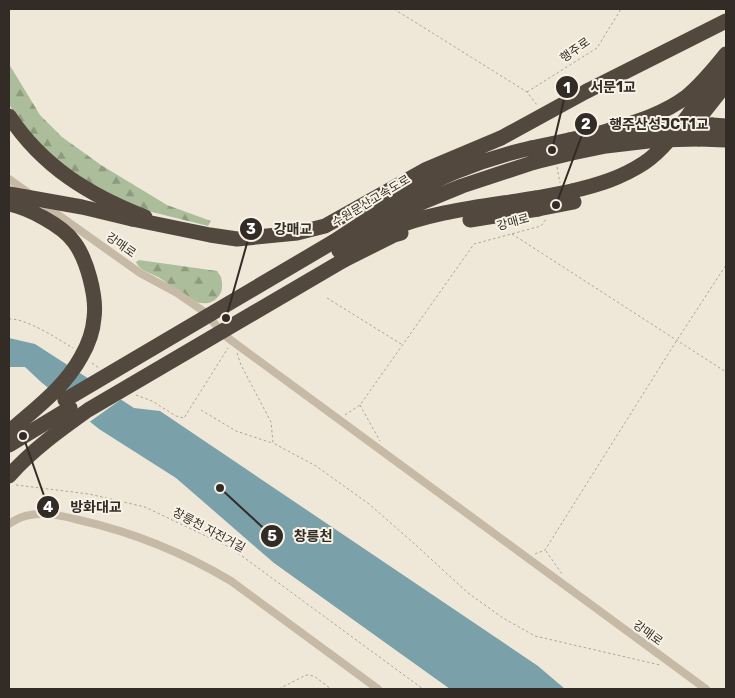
<svg xmlns="http://www.w3.org/2000/svg" width="735" height="698" viewBox="0 0 735 698" font-family="Rubik,'Noto Sans KR',sans-serif">
<defs>
<pattern id="forest-firs" width="22" height="20" patternUnits="userSpaceOnUse" patternTransform="scale(1.25)"><rect width="22" height="20" fill="#abbd9a"/><path d="M5 1l3.5 6h-7zM16 11l3.5 6h-7z" fill="#8c9a7d"/></pattern>
</defs>
<rect width="100%" height="100%" fill="#efe8d9"/>
<path fill="url(#forest-firs)" d="M 9,64 L 40,115 L 62,137 L 101,165 L 167,205 L 211,221 L 208,226 L 136,208 L 100,192 L 51,157 L 18,119 L 9,104 Z
M 139,260 L 217,271 L 221,277 C 223,285 223,293 216,299 C 199,314 174,286 158,277 C 150,273 139,270 136,262 Z"/>
<path fill="#7aa0aa" d="M 9,338 L 35,344 L 134,408 L 160,411 L 538,666 L 565,689 L 450,689 L 274,563 L 176,478 L 99,429 L 41,382 L 25,367 L 9,367 Z"/>
<path fill="#efe8d9" d="M 91,378 L 123,398 L 88,423 L 48,391 L 62,395 Z"/>
<g fill="none" stroke-linecap="round" stroke-linejoin="round">
<path stroke="#b2a490" stroke-width="1" stroke-dasharray="2.5 2.5" stroke-linecap="butt" d="M 394,9 L 527,92 L 537,105
M 527,92 L 597,48 L 621,9
M 557,167 L 560,183
M 512,234 L 726,372
M 327,298 L 401,344
M 9,319 C 26,318 58,339 73,348
M 237,353 L 241,365 L 271,422 L 273,443 L 316,466 L 369,504 L 418,547 L 468,593 L 503,618 L 535,636 L 660,665
M 92,363 L 99,368
M 136,395 L 152,401 L 176,416 L 184,418 L 228,348
M 360,405 L 380,441
M 201,410 L 236,431 L 272,443
M 345,415 L 360,405 L 474,244 L 541,226 L 546,219
M 16,485 L 89,494 L 145,507 L 231,548 L 423,689
M 546,551 L 562,574
M 535,554 L 545,550 L 677,340 L 726,265
M 279,689 L 306,675 L 314,676 L 331,689"/>
<path stroke="#c6baa6" stroke-width="8" d="M 9,179 L 30,194
M 43,204 L 140,273 L 177,293 L 206,313 L 223,334 L 232,341 L 706,689
M 9,524 C 15,520 22,516 30,515 C 46,512 63,516 79,520 C 132,532 184,553 231,581 L 378,689"/>
<path stroke="#53483e" stroke-width="15" d="M 587,91 L 726,21
M 9,116 C 43,167 89,195 145,217
M 712,125 L 726,126
M 604,132 C 632,123 662,115 686,97 C 701,85 714,69 726,54
M 688,132 L 726,84
M 699,139 L 726,140
M 569,140 L 604,132 L 671,125
M 572,153 L 606,146 L 657,140
M 572,191 C 598,185 621,178 644,163 C 665,149 680,126 695,106 C 705,92 716,80 726,67
M 132,219 L 210,235 L 237,239 L 297,233 L 325,226 L 425,170 L 501,138
M 470,220 L 538,209
M 386,231 C 430,211 488,206 536,198
M 333,242 C 357,227 380,210 405,196 C 445,174 487,158 531,148
M 339,251 L 418,204 L 462,186 L 535,162
M 344,260 L 394,235 L 401,233
M 9,445 L 70,408"/>
<path stroke="#53483e" stroke-width="15" d="M 671,125 L 712,125
M 501,138 L 587,91
M 657,140 L 699,139
M 531,148 L 569,140
M 535,162 L 572,153
M 9,194 L 82,207 L 132,219
M 536,198 L 572,191
M 9,204 C 28,208 62,225 74,242 C 87,259 97,297 94,318 C 93,332 88,345 81,357 C 64,388 36,408 10,431
M 538,209 L 574,202
M 65,400 L 333,242
M 9,476 C 32,450 60,430 88,410 L 344,260"/>
</g>
<g text-anchor="middle" dominant-baseline="central" stroke-width="4" stroke-linejoin="round" paint-order="stroke">
<g font-size="12" fill="#332c26" stroke="#f7f2e5">
<text transform="translate(575 50) rotate(-35)">행주로</text>
<text transform="translate(371 201) rotate(-31)">수원문산고속도로</text>
<text transform="translate(513 222) rotate(-15)">강매로</text>
<text transform="translate(121 245) rotate(35)">강매로</text>
<text transform="translate(209 530) rotate(28)">창릉천 자전거길</text>
<text transform="translate(648 633) rotate(36)">강매로</text>
</g>
</g>
<path fill="none" stroke="#332c26" stroke-width="2" d="M552 150L567 87M556 205L586 124M226 318L251 229M23 436L48 507M220 488L272 536"/>
<g fill="#332c26" stroke="#f7f2e5" stroke-width="2">
<circle cx="552" cy="150" r="5"/>
<circle cx="556" cy="205" r="5"/>
<circle cx="226" cy="318" r="5"/>
<circle cx="23" cy="436" r="5"/>
<circle cx="220" cy="488" r="5"/>
<circle cx="567" cy="87" r="12"/>
<circle cx="586" cy="124" r="12"/>
<circle cx="251" cy="229" r="12"/>
<circle cx="48" cy="507" r="12"/>
<circle cx="272" cy="536" r="12"/>
</g>
<g font-size="15" text-anchor="middle" font-weight="bold" fill="#fff">
<text x="567" y="93">1</text>
<text x="586" y="129">2</text>
<text x="251" y="234">3</text>
<text x="48" y="512">4</text>
<text x="272" y="541">5</text>
</g>
<g font-size="14" text-anchor="middle" font-weight="bold" fill="#332c26" stroke="#f7f2e5" stroke-width="4" stroke-linejoin="round" paint-order="stroke">
<text x="613" y="92">서문1교</text>
<text x="659" y="129">행주산성JCT1교</text>
<text x="293" y="234">강매교</text>
<text x="96" y="512">방화대교</text>
<text x="313" y="541">창릉천</text>
</g>
<rect width="735" height="698" fill="none" stroke="#332c26" stroke-width="20"/>
</svg>
